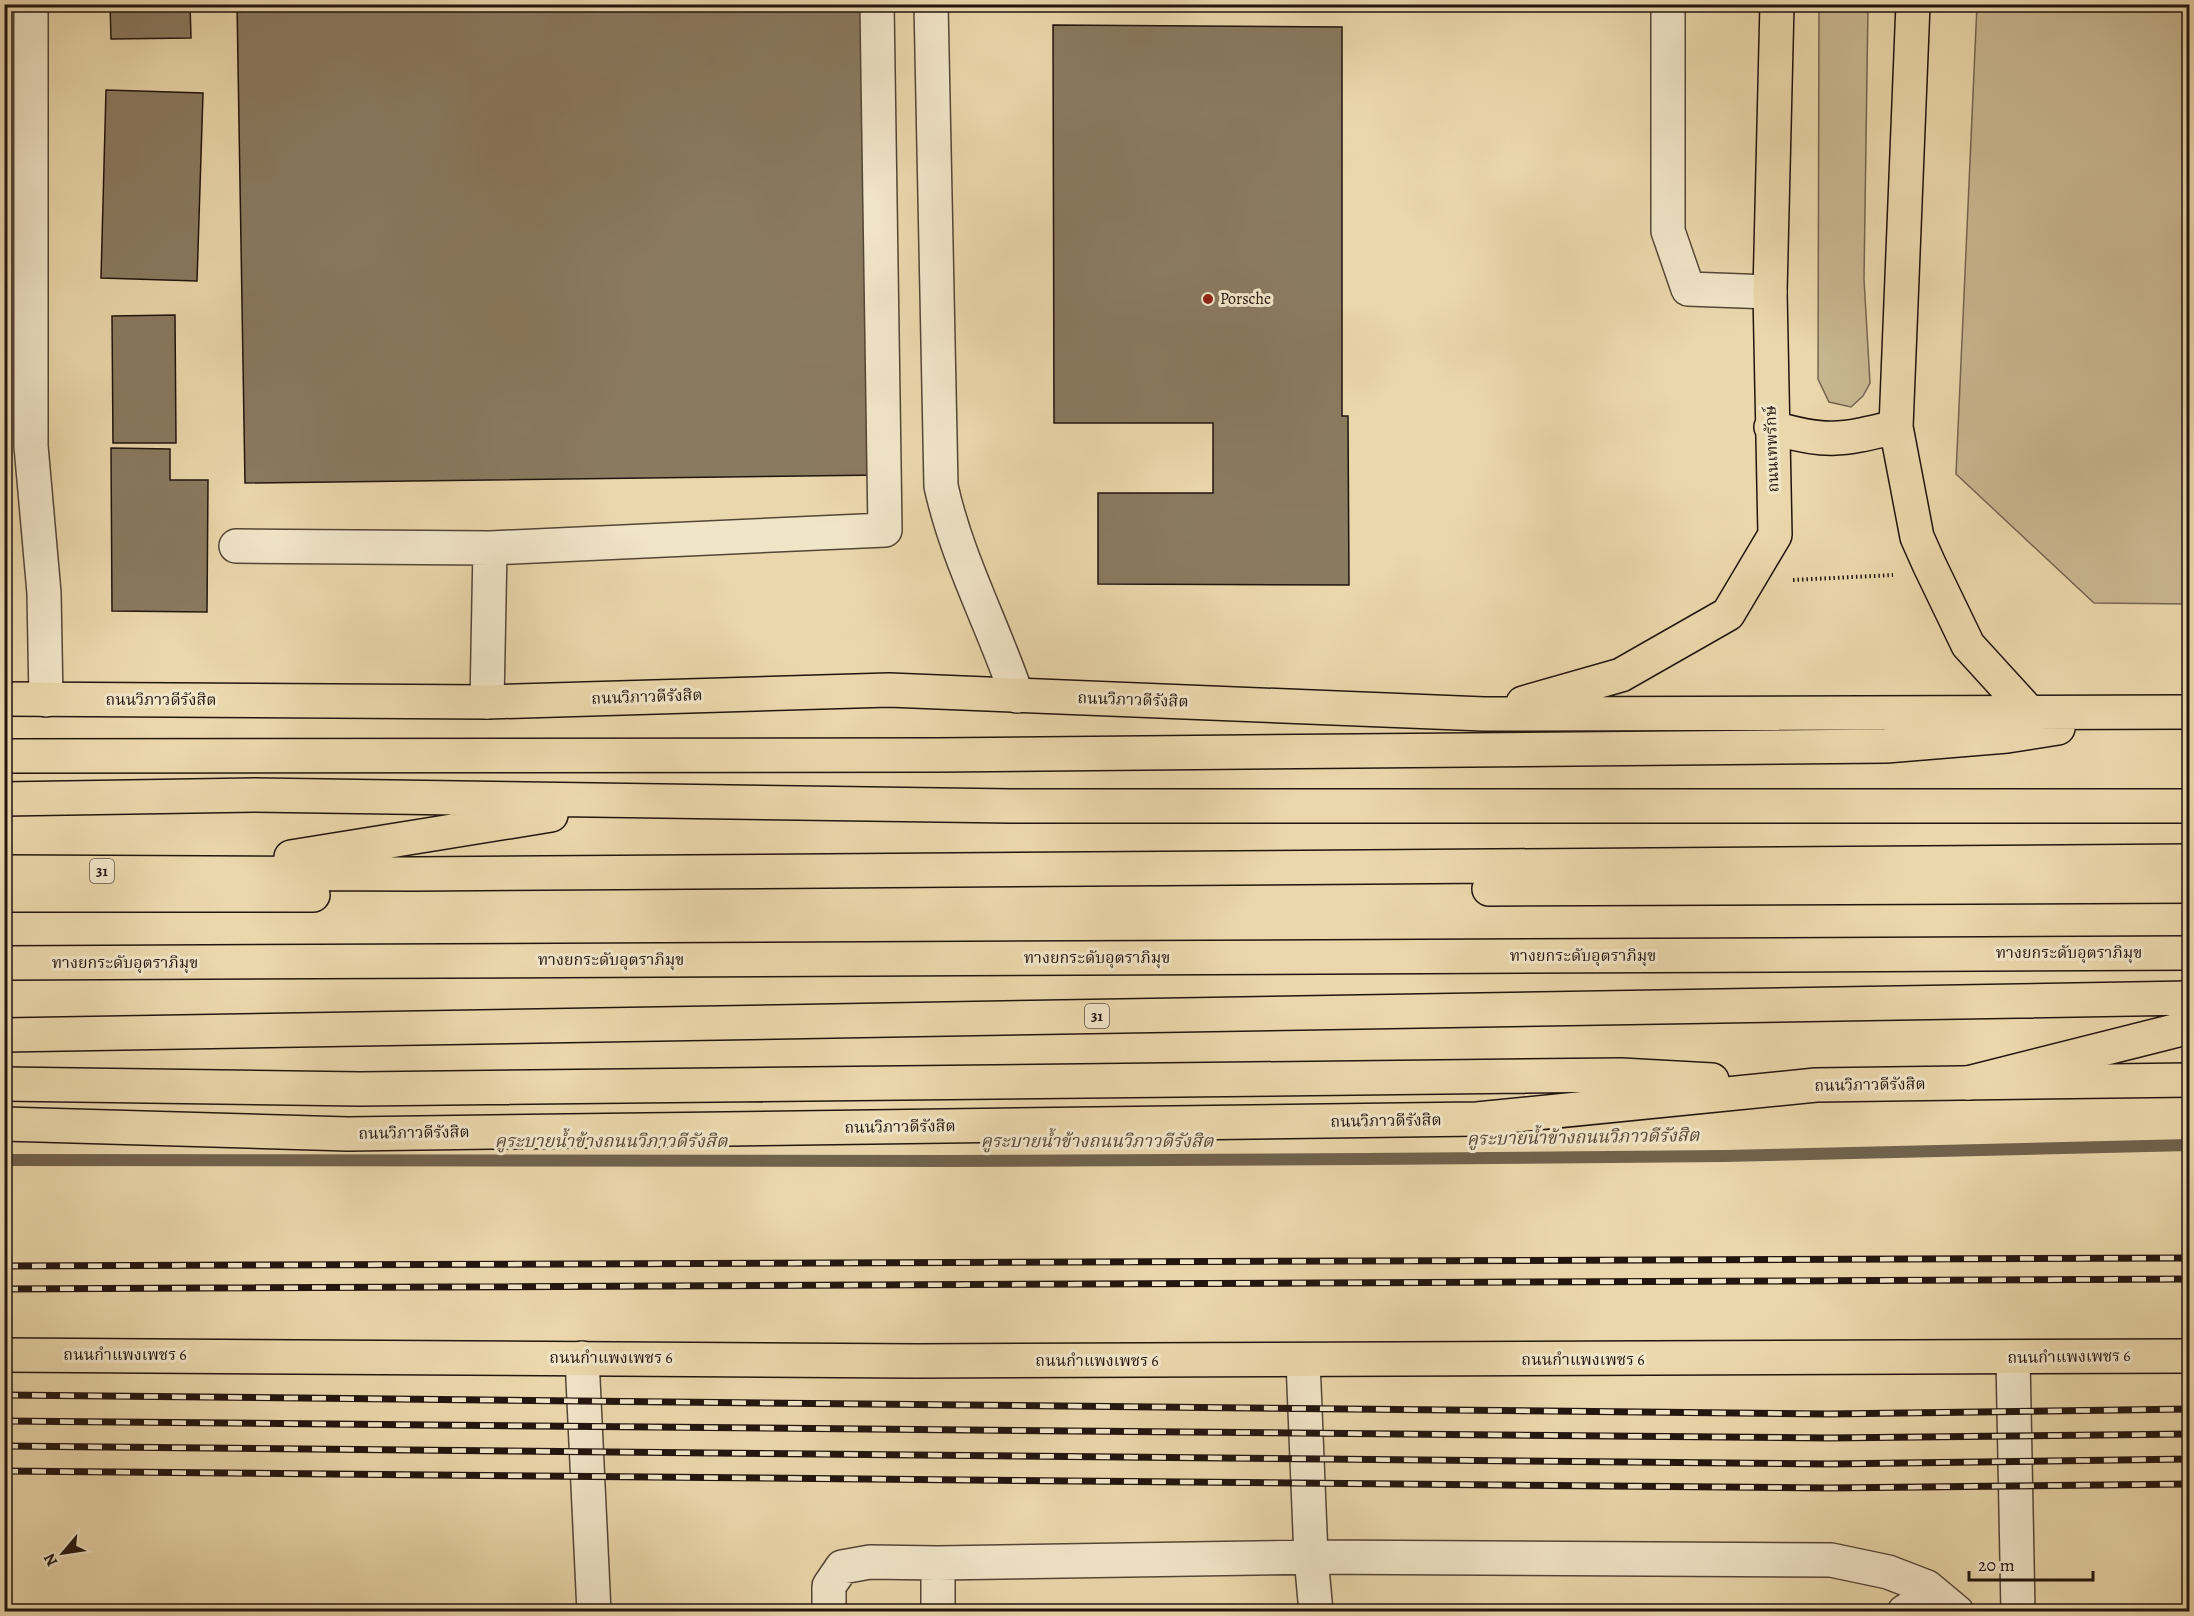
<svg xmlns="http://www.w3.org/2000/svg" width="2194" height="1616" viewBox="0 0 2194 1616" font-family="Alegreya,'Noto Serif Thai',serif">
<rect width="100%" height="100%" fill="#ead7ab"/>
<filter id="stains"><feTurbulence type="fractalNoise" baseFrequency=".00333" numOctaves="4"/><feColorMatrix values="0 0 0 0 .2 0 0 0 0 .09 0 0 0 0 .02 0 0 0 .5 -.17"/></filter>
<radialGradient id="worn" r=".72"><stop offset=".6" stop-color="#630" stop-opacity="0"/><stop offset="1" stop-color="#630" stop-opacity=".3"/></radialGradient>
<path fill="#c8b690" stroke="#756650" stroke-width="1.5" d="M 1819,5 L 1868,5 L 1864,279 L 1870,383 L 1863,396 L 1851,407 L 1829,402 L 1818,379 Z
M 1977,5 L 2189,5 L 2189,604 L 2094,603 L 1956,474 Z"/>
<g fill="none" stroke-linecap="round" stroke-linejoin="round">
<path stroke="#71624d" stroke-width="12" d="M 4,1160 L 944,1161 L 1366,1159 L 1724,1156 L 2190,1145"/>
</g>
<path fill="#8a7a60" stroke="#22150f" stroke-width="1.5" d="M 110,4 L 190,4 L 191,38 L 111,39 Z
M 237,4 L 875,4 L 883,475 L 245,483 Z
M 1358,4 L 1358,6 L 983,4 Z
M 1053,25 L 1342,27 L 1342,416 L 1348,416 L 1349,585 L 1098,584 L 1098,493 L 1213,493 L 1213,423 L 1054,423 Z
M 106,90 L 203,93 L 197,281 L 101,278 Z
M 175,315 L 176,443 L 113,443 L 112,316 Z
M 111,448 L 170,449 L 170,480 L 208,480 L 207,612 L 112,611 Z"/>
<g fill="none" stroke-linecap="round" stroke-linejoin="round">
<g stroke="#544636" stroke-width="36">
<path id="minor" d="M 31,4 L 31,446 L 44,593 L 46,700
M 931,4 L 941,486 C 957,559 993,625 1017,696
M 1668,4 L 1668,231 L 1688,289 L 1770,292
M 236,546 L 490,548 L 885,530 L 877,4
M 487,702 L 490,548
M 582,1358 L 594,1612
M 2013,1358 L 2018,1612
M 1303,1361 L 1311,1557 L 1316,1612
M 938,1563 L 1311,1557 L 1831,1560 L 1888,1572 L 1927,1587 L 1957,1612
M 829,1612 L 829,1586 L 842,1567 L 870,1562 L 938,1563 L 938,1612
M 1904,1612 L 1934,1593"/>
</g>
<g stroke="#22150f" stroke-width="36">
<path id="major" d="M 1913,4 L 1896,427 L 1917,537 L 1929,564 L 1968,645 L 2029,712
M 1771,427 C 1826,444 1841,440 1896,427
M 4,699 L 487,702 L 889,690 L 1484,714 L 2190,712
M 1523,703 L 1621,675 L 1728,614 L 1775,535 L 1770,292 L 1777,4
M 4,756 L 937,755 L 1886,746 L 2007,736 L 2058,728
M 4,1084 L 360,1089 L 1621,1075 L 1712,1080
M 4,1124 L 348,1134 L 1477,1119 L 1816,1085 L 2190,1080
M 4,1355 L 917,1361 L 2190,1356"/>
</g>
<g stroke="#22150f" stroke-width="36">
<path id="highway" d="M 4,799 L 255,795 L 1011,806 L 2190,806
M 291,857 L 551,815
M 4,872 L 414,874 L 2190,861
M 1489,889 L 2190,886
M 4,895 L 313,895
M 4,963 L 2190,953
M 4,1035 L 2190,998
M 1968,1083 L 2190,1027"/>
</g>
<path stroke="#22150f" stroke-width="4" stroke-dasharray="1.5 3" stroke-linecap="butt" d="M 1793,580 L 1893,575"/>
<use href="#minor" stroke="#f1e5c8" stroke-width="33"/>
<use href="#major" stroke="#ead7ab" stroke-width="33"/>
<use href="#highway" stroke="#ead7ab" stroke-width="33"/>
<g stroke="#22150f" stroke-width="7">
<path id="rail" d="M 4,1266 L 2190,1258
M 4,1289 L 2190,1279
M 4,1395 L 1829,1414 L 2190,1409
M 4,1421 L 1829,1438 L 2190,1434
M 4,1446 L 1829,1464 L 2190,1459
M 4,1471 L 1829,1488 L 2190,1484"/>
</g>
<use href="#rail" stroke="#f1e5c8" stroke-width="4.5" stroke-dasharray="14" stroke-linecap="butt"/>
</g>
<circle fill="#8f2418" stroke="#f1e5c8" stroke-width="2" cx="1208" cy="299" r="6"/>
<g text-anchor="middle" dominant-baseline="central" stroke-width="6" stroke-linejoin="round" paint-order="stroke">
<g fill="#f1e5c8" stroke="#605346" stroke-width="1.5">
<rect x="90" y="859" width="24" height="24" rx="4.5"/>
<rect x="1085" y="1004" width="24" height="24" rx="4.5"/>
</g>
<g font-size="15" font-weight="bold" fill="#22150f">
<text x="102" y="871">31</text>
<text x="1097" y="1016">31</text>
</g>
<g font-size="16" fill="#22150f" stroke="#f1e5c8" text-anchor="start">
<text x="1220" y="299">Porsche</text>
</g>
<g font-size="16" fill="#22150f" stroke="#f1e5c8">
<text transform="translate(1772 449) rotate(-92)">ถนนเทพรักษ์</text>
<text transform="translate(647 697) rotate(-2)">ถนนวิภาวดีรังสิต</text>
<text x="161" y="700">ถนนวิภาวดีรังสิต</text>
<text transform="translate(1133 700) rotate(2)">ถนนวิภาวดีรังสิต</text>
<text x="2069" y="953">ทางยกระดับอุตราภิมุข</text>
<text x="1583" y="956">ทางยกระดับอุตราภิมุข</text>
<text x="1097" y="958">ทางยกระดับอุตราภิมุข</text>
<text x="611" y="960">ทางยกระดับอุตราภิมุข</text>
<text x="125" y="963">ทางยกระดับอุตราภิมุข</text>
<text transform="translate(1870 1085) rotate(-1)">ถนนวิภาวดีรังสิต</text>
<text transform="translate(1386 1121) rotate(-1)">ถนนวิภาวดีรังสิต</text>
<text transform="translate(900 1127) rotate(-1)">ถนนวิภาวดีรังสิต</text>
<text transform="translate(414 1133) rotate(-1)">ถนนวิภาวดีรังสิต</text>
<text x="125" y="1355">ถนนกำแพงเพชร 6</text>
<text transform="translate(2069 1357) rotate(-1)">ถนนกำแพงเพชร 6</text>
<text x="611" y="1358">ถนนกำแพงเพชร 6</text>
<text x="1583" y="1360">ถนนกำแพงเพชร 6</text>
<text x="1097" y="1361">ถนนกำแพงเพชร 6</text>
</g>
<g font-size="18" font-style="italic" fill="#574838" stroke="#f1e5c8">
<text transform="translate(1583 1137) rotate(-1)">คูระบายน้ำข้างถนนวิภาวดีรังสิต</text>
<text x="611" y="1141">คูระบายน้ำข้างถนนวิภาวดีรังสิต</text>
<text x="1097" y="1141">คูระบายน้ำข้างถนนวิภาวดีรังสิต</text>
</g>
</g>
<rect width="2194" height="1616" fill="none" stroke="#ead7ab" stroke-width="24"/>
<rect x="6" y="6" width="2182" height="1604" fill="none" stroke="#22150f" stroke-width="3"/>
<rect x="12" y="12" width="2170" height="1592" fill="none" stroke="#22150f" stroke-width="1.5"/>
<g transform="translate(63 1553) rotate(241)" stroke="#f1e5c8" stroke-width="4.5" paint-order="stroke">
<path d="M0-4.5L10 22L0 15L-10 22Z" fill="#22150f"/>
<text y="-9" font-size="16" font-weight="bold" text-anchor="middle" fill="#22150f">N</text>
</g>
<path d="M1969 1571v9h124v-9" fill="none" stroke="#22150f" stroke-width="3"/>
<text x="1978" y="1571" font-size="18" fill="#22150f" stroke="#f1e5c8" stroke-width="4.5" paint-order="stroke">20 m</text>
<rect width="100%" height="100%" filter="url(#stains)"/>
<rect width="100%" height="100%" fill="url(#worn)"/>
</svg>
